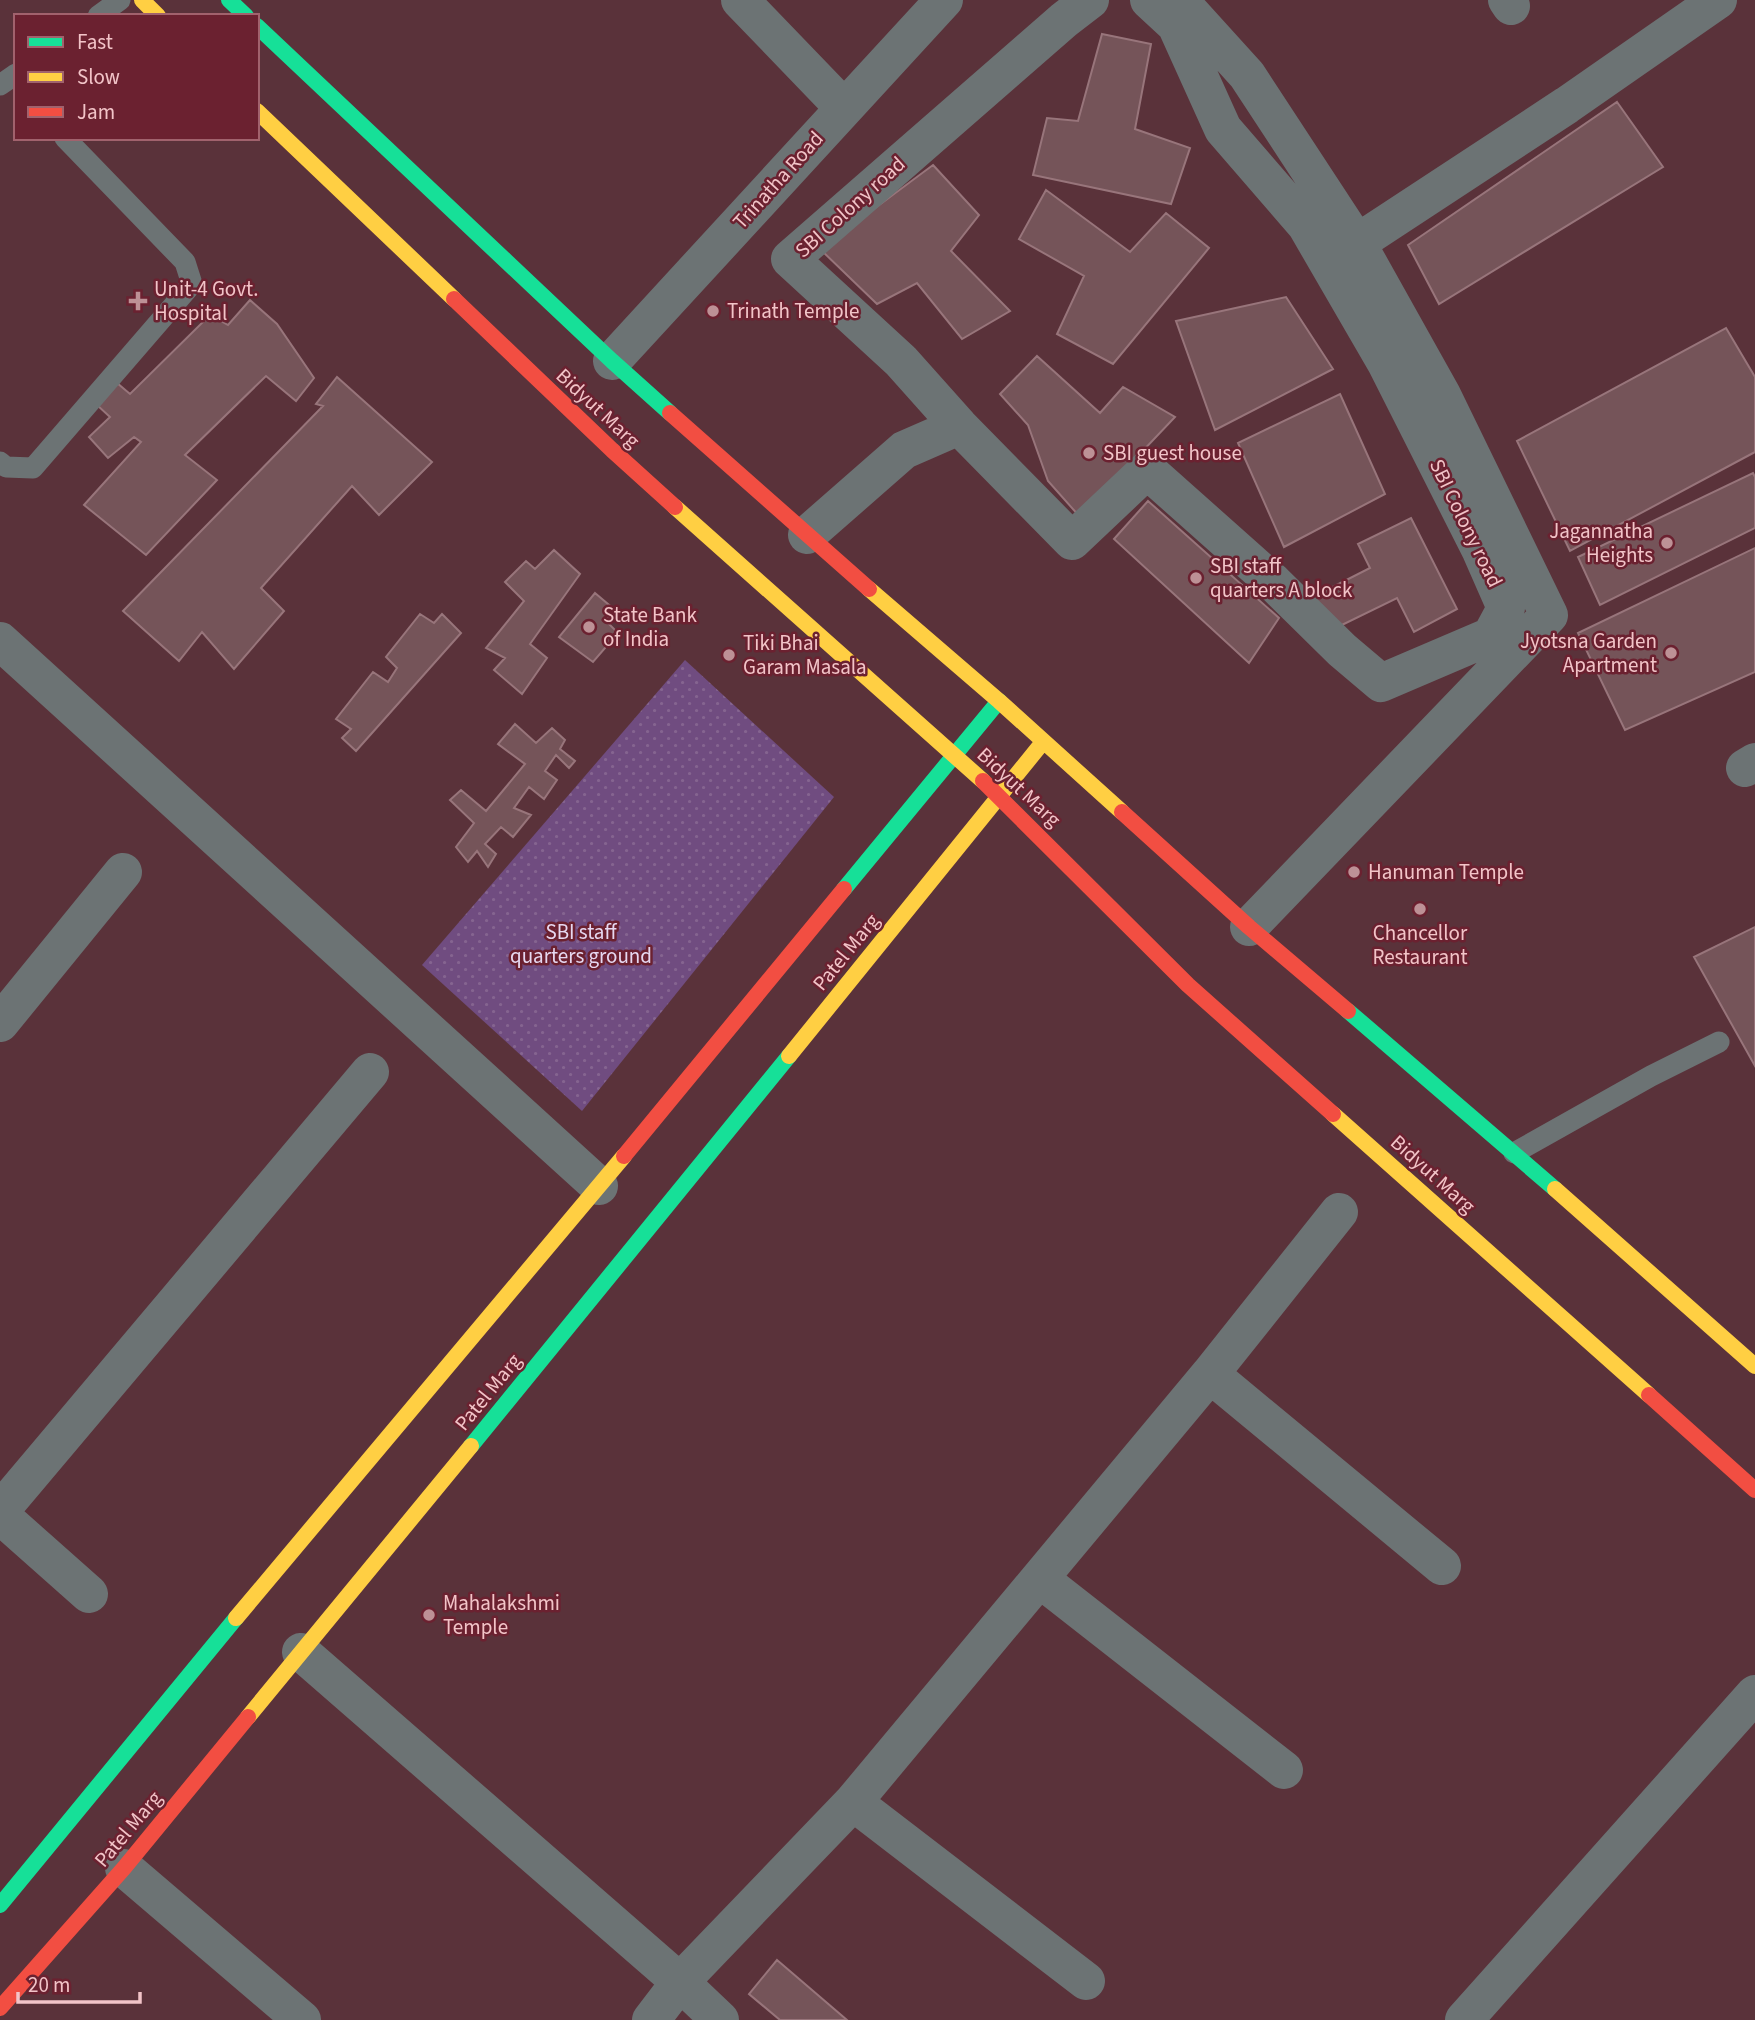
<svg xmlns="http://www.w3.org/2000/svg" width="1755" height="2020" viewBox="0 0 1755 2020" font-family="'Source Sans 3',sans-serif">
<defs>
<pattern id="grass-dots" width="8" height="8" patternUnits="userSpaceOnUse" patternTransform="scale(1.75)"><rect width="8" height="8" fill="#704c80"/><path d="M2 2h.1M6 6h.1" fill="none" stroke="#856490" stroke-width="1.8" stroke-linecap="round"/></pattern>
</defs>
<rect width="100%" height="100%" fill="#5a323a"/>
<path fill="url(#grass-dots)" d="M 685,660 L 834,797 L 582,1111 L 422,965 Z"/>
<path fill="#755459" stroke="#98757b" stroke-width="2" d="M 1102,34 L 1151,44 L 1135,129 L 1190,148 L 1171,204 L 1033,175 L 1047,118 L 1078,121 Z
M 1617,102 L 1663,167 L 1439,304 L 1408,245 Z
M 933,165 L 979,215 L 951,251 L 1010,311 L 962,339 L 917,283 L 877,304 L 820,249 Z
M 1046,190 L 1130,252 L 1166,213 L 1209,248 L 1113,364 L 1057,334 L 1084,276 L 1019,239 Z
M 1286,297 L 1333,369 L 1215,430 L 1176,321 Z
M 250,300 L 277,324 L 314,378 L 296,401 L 266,376 L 185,455 L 217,480 L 146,555 L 84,505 L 141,442 L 134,437 L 108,458 L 89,437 L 110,417 L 97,405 L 117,383 L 130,394 L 210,315 L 228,325 Z
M 1726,328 L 1755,377 L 1755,452 L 1570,551 L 1517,441 Z
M 1037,356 L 1100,413 L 1123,387 L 1175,417 L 1080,517 L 1048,481 L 1028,425 L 1000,394 Z
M 337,377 L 432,462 L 379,515 L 352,486 L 261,588 L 284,611 L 234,669 L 202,632 L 179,661 L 123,611 L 323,406 L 316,404 Z
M 1340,394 L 1385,494 L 1284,547 L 1238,443 Z
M 1753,473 L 1755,477 L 1755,528 L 1600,605 L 1578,557 Z
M 1148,501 L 1279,618 L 1249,663 L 1114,539 Z
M 1411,518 L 1457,609 L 1414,632 L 1397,598 L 1309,641 L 1311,598 L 1370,568 L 1358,544 Z
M 1755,548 L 1755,672 L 1625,730 L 1578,633 Z
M 554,550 L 580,574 L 530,644 L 547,658 L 522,694 L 494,670 L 505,658 L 486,648 L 524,601 L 505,582 L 526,561 L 535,569 Z
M 595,593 L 615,610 L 606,621 L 618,633 L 593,662 L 559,637 Z
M 420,614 L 434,623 L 442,614 L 461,633 L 356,751 L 342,738 L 351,729 L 336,719 L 373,672 L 388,682 L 397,668 L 386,657 Z
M 515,724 L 536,743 L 552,728 L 565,740 L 560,749 L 575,761 L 569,768 L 556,755 L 545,771 L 557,780 L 544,799 L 529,787 L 514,808 L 531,815 L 513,837 L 501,827 L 485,844 L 496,854 L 488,867 L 477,851 L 468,862 L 456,847 L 474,823 L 450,800 L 461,790 L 486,811 L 525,764 L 498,744 Z
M 1755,927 L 1755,1066 L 1694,957 Z
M 777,1960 L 847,2020 L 780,2020 L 749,1994 Z"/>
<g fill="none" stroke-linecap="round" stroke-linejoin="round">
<path stroke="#6c7374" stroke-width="21" d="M 98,16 L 120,0
M 0,85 L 16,74
M 0,462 L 6,467 L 33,468 L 192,284 L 185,262 L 65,138
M 1514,1153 L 1651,1076 L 1719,1042"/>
<path stroke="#6c7374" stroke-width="38" d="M 740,0 L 844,108
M 1090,0 L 1064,20 L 790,259 L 901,361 L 959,426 L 1072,541 L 1147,470 L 1273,582 L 1342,650 L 1381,683 L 1491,636 L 1506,608 L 1481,551 L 1386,363 L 1306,225 L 1223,129 L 1176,25 L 1149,0
M 1179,0 L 1247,75 L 1357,243 L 1442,395 L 1549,615 L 1249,927
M 1507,0 L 1511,6
M 1357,243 L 1567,105 L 1718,0
M 612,361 L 944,0
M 807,535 L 904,450 L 959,426
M 0,641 L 599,1186
M 1745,768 L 1755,762
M 0,1023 L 123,872
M 1210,1374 L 1442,1566
M 0,1511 L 370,1072
M 0,1515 L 89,1594
M 1040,1579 L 1284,1770
M 301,1652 L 680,1982 L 720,2020
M 853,1802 L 1086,1981
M 124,1868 L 302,2020
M 651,2020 L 680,1982 L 853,1802 L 1210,1374 L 1339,1212
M 1464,2020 L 1755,1694"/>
<path stroke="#16e098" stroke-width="16" d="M 229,0 L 246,16
M 257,26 L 612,361 L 670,413
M 844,889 L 999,701
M 1348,1011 L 1555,1189
M 471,1446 L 789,1056
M 0,1905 L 236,1618"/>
<path stroke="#ffcf43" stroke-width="16" d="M 142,0 L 158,16
M 257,111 L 454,299
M 675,507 L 983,781
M 869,589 L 999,701 L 1122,812
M 789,1056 L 1043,742
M 1333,1114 L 1649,1395
M 1555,1189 L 1755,1366
M 236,1618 L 624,1156
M 248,1717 L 471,1446"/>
<path stroke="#f24e42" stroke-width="16" d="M 454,299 L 612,450 L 675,507
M 670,413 L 869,589
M 983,781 L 1188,985 L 1333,1114
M 1122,812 L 1249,927 L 1348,1011
M 624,1156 L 844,889
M 1649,1395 L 1755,1490
M 0,2008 L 124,1868 L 248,1717"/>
</g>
<g fill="#bd9196" stroke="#6b2130" stroke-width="2.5">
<path d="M134.5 290.5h7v7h7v7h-7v7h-7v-7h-7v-7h7z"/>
<circle cx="713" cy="311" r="7"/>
<circle cx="1089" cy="453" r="7"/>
<circle cx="1667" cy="543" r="7"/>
<circle cx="1196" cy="578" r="7"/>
<circle cx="589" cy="627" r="7"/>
<circle cx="1671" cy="653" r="7"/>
<circle cx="729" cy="655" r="7"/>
<circle cx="1354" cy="872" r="7"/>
<circle cx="1420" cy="909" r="7"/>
<circle cx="429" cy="1615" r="7"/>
</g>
<g text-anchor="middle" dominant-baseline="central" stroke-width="5" stroke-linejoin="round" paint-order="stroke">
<g font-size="21" fill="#f2c4c8" stroke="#6b2130">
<text transform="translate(778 180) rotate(-48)">Trinatha Road</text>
<text transform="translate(850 207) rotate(-42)">SBI Colony road</text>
<text transform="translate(598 408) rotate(43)">Bidyut Marg</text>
<text transform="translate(1466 523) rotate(64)">SBI Colony road</text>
<text transform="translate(1019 787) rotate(43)">Bidyut Marg</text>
<text transform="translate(846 952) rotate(-51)">Patel Marg</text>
<text transform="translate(1433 1174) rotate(42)">Bidyut Marg</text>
<text transform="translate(488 1392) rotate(-51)">Patel Marg</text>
<text transform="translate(128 1829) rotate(-50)">Patel Marg</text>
</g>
<g font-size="21" fill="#f2c4c8" stroke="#6b2130" text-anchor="start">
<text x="154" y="289">Unit-4 Govt.<tspan x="154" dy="24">Hospital</tspan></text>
<text x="727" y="311">Trinath Temple</text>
<text x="1103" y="453">SBI guest house</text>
<text x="1653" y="531" text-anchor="end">Jagannatha<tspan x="1653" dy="24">Heights</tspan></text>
<text x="1210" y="566">SBI staff<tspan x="1210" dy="24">quarters A block</tspan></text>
<text x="603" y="615">State Bank<tspan x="603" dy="24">of India</tspan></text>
<text x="1657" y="641" text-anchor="end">Jyotsna Garden<tspan x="1657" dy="24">Apartment</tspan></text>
<text x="743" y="643">Tiki Bhai<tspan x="743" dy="24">Garam Masala</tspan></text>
<text x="1368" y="872">Hanuman Temple</text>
<text x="1420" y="933" text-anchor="middle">Chancellor<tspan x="1420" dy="24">Restaurant</tspan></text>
<text x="443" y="1603">Mahalakshmi<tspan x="443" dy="24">Temple</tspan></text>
</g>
<g font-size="21" fill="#e6d8f1" stroke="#6b2130">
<text x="581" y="932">SBI staff<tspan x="581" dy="24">quarters ground</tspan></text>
</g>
</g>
<rect x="14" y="14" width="245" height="126" fill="#6b2130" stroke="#a1626d" stroke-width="2"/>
<rect x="28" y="37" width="35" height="10" fill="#16e098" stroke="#a1626d" stroke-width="2"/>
<text x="77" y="49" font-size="21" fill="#f2c4c8">Fast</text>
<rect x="28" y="72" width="35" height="10" fill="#ffcf43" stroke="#a1626d" stroke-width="2"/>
<text x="77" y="84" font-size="21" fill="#f2c4c8">Slow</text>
<rect x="28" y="107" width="35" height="10" fill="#f24e42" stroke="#a1626d" stroke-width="2"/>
<text x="77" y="119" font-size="21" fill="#f2c4c8">Jam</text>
<path d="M18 1992v10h122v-10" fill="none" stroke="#f2c4c8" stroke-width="3.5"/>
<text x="28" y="1992" font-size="21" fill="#f2c4c8" stroke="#6b2130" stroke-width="5" paint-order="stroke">20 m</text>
</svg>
